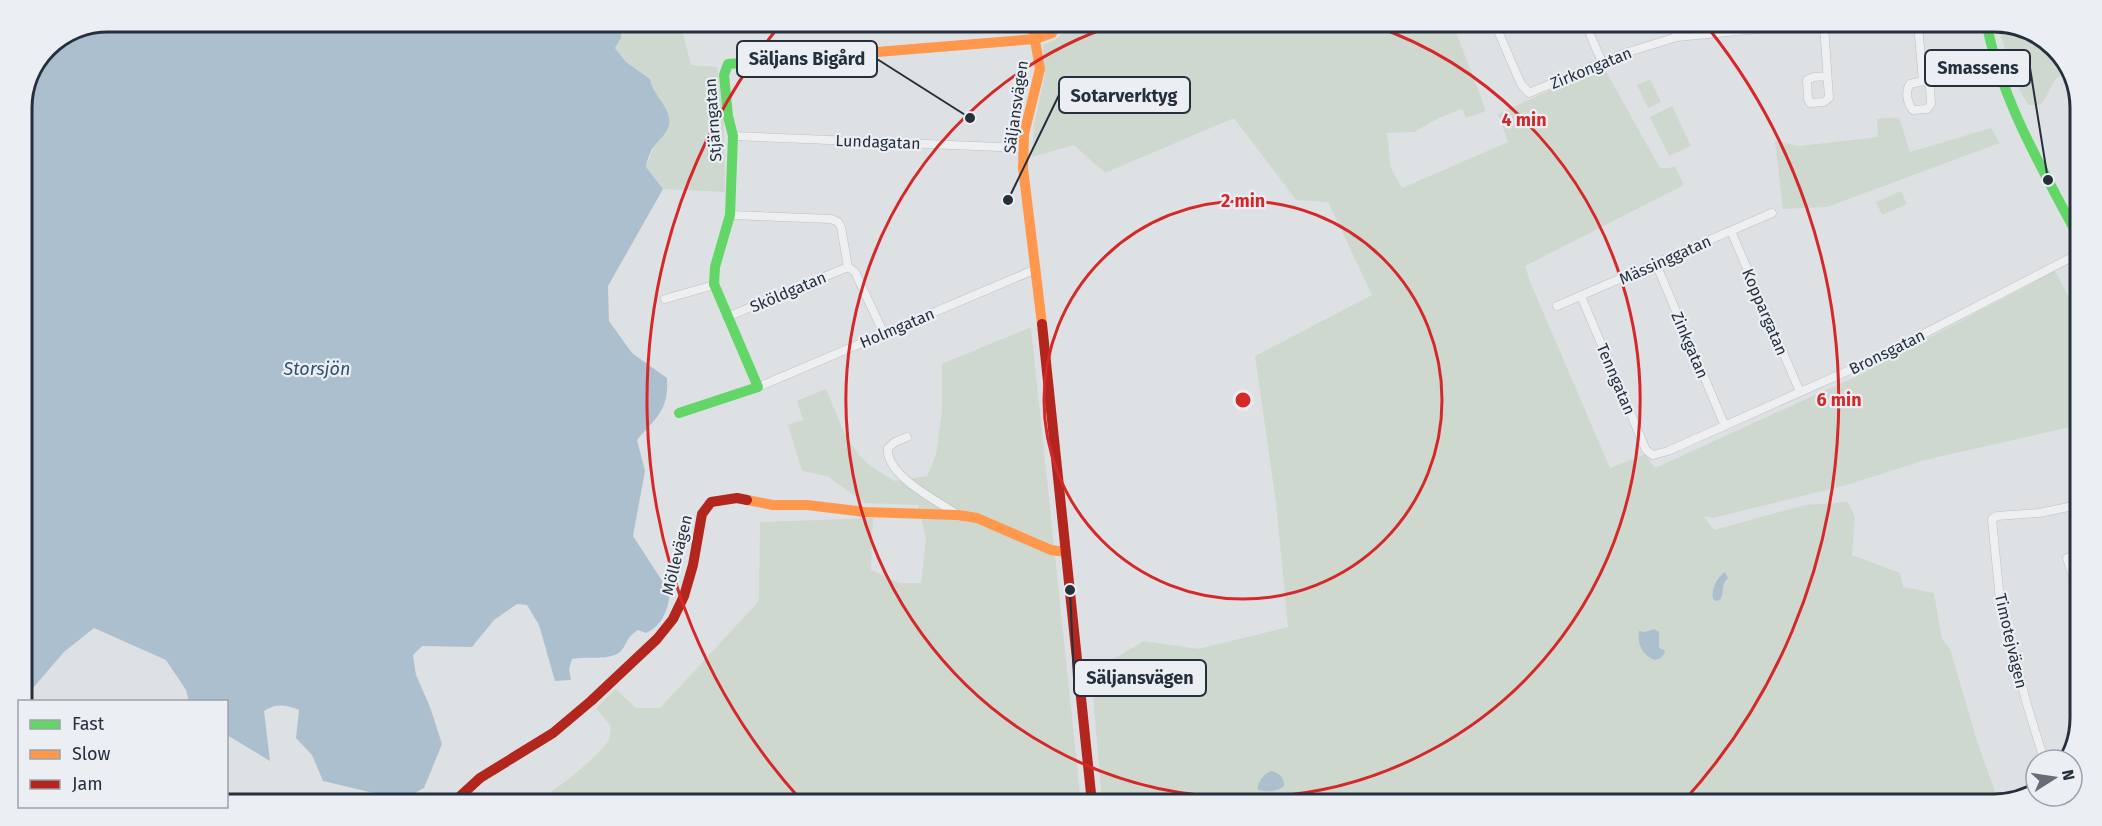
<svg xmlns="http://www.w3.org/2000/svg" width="2102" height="826" viewBox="0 0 2102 826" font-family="'Fira Sans',sans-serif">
<rect width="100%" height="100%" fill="#dee1e4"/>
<path fill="#cfd8cf" d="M 617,22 L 680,22 L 691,65 L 717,67 L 724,119 L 725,192 L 663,189 L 646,167 L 654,146 L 661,139 L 669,115 L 652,90 L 650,79 L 626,62 L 615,48 L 621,38 L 617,28 Z
M 1065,23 L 1453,24 L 1486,111 L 1466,118 L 1462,109 L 1439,118 L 1414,132 L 1387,133 L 1391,168 L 1402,188 L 1508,142 L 1498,114 L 1603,66 L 1660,168 L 1669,168 L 1675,166 L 1684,185 L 1525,266 L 1531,284 L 1610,468 L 1645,454 L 1655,468 L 1859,375 L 2055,271 L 2079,316 L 2079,425 L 1925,460 L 1847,485 L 1713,518 L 1704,516 L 1714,530 L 1805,505 L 1848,502 L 1855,517 L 1852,555 L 1900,573 L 1903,587 L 1934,593 L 1942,639 L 1950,649 L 1977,741 L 1999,803 L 1995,805 L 1102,803 L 1091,672 L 1144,641 L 1198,649 L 1288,627 L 1276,503 L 1255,356 L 1372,295 L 1328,202 L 1296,200 L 1234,118 L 1105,173 L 1074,145 L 1032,157 L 1034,124 L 1045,74 L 1043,45 C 1054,41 1066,36 1065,23 Z
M 1998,26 L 2022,26 L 2032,33 L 2034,40 C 2053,42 2062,52 2069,70 C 2048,79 2054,90 2040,105 L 2029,105 C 2015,89 2005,48 1998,26 Z
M 1650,79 L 1661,102 L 1648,108 L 1637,85 Z
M 1672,106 L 1691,146 L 1669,156 L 1650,117 Z
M 1899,117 L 1910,152 L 1991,128 L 2000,143 L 1827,207 L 1783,209 L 1775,141 L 1799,146 L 1878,137 L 1877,119 Z
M 1901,191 L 1907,204 L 1882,215 L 1876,202 Z
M 1031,327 L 1081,803 L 537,801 L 568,780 L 594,757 L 609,741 L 611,727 L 596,708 L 616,689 L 636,708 L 660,708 L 759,601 L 760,522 L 873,518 L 871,570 L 900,583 L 921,583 L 926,538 L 918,505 L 865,503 L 827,476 L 802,471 L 788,425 L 803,420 L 797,401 L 826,389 L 846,437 L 860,456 L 872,467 L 895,481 L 927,476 L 936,455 L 942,409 L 942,364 Z"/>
<path fill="#acbfcf" d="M 108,21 L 617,22 L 617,28 L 621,32 L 621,38 L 615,48 L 626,62 L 650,79 C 653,95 666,103 669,117 C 672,131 659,139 652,149 C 649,155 647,160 646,167 L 663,189 L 608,286 L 609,321 L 632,353 L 667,378 C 669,411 656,417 637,440 L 645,471 L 633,536 L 670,593 C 668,610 662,626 646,633 L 638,630 C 625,638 628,644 620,652 C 608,661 587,656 572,659 L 569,669 L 571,680 L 555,681 L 539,625 L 527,605 L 517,604 L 494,620 L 472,647 L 422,646 L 413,655 L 416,675 L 430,707 L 442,744 L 424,788 L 406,798 L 382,795 L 323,781 L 312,755 L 296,738 L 299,710 C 286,705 276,703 264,711 L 270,761 L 227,735 L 226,702 L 189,701 L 186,690 L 166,660 L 94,628 L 64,652 L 33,688 L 21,696 L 21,102 L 47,46 Z
M 1725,572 L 1728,578 C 1720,585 1725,592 1720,600 L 1716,601 L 1713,599 C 1711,589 1717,577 1725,572 Z
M 1654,629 L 1659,632 L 1659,648 L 1664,650 L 1665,653 L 1661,658 L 1655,660 C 1643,656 1637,645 1639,631 L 1645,632 Z
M 1271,771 C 1278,772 1285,778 1284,786 C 1277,792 1267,792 1258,790 C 1257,782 1264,774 1271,771 Z"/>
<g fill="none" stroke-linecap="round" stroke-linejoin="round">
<g stroke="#bdbfc2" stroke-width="9">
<path id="street" d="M 1495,24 L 1521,84 L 1529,93 L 1625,53 L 1677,37 L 1796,25
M 1586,25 L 1602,62
M 1673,25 L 1677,37
M 1824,25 L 1829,98 L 1824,102 L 1810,103 L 1808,99 L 1807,80 L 1814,77 L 1827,76
M 1918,25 L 1923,81
M 1923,81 L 1928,83 L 1930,87 L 1931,104 L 1927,109 L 1913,110 C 1907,103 1905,91 1910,84 Z
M 733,136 L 1022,148
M 730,215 L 831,219 L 838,222 L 841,227 L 848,267 L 855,272 L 884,334
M 1731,231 L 1800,392
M 1656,264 L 1725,426
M 1581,296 L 1646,450 L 1653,455 L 1668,451 L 1879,357 L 2080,253
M 665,299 L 714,285
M 1557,306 L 1772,213
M 727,317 L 848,267
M 758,387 L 1036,269
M 907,437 L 895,442 L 888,448 C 885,475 937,501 957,514
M 2077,590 L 2067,558 L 2078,554
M 2044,760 L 2026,701 L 2000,600 L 1992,519 L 1997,516 L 2039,513 L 2078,505"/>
</g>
<use href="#street" stroke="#edeff0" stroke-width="8"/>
<path stroke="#63d668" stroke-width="10" d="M 1987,26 C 2003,104 2043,170 2080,240
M 679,413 L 758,387 L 714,284 L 715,267 L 730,215 L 733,136 L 728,116 L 724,75 L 728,64 L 742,63"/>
<path stroke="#ff974d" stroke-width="10" d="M 1032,23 L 1040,69 L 1024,134 L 1023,168 L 1042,324
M 742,63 L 1035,39 L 1052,33 L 1057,23
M 747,500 L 773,505 L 807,505 L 865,512 L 958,515 L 977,518 L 1051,550 L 1066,552"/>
<path stroke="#b3261e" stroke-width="10" d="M 1042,324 L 1092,803
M 455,801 L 480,778 L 553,733 L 591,701 L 657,639 L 673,619 L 684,596 L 693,565 L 702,514 L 711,502 L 737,498 L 747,500"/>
</g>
<g fill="none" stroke="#d62828" stroke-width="3">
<circle cx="1243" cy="400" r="199"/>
<path d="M1372 25A397 397 0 1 1 1117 24"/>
<path d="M800 799A596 596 0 0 1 780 25M1709 29A596 596 0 0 1 1682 803"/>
</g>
<g text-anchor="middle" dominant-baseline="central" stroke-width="4.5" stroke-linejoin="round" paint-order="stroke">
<g font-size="16" fill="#262f3c" stroke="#ebeff4">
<text transform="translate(1591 68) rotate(-22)">Zirkongatan</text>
<text transform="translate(1016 107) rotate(-82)">Säljansvägen</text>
<text transform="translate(713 120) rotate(-94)">Stjärngatan</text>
<text transform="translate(878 142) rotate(2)">Lundagatan</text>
<text transform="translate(1665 260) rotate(-24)">Mässinggatan</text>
<text transform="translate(788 292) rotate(-23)">Sköldgatan</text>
<text transform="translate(1765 312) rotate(67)">Koppargatan</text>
<text transform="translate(897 328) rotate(-23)">Holmgatan</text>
<text transform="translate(1690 345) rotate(67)">Zinkgatan</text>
<text transform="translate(1887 352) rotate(-26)">Bronsgatan</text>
<text transform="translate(1616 379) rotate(67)">Tenngatan</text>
<text transform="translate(677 555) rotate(-76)">Möllevägen</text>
<text transform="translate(2011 641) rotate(77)">Timotejvägen</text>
</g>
<g font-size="18" font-style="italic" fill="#31506f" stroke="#ebeff4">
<text x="317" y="369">Storsjön</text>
</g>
</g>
<path d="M0 0H2102V826H0ZM108 32H1994A76 76 0 0 1 2070 108V718A76 76 0 0 1 1994 794H108A76 76 0 0 1 32 718V108A76 76 0 0 1 108 32Z" fill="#ebeff4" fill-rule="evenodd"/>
<path fill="none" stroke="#262f3c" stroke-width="3" d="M108 32H1994A76 76 0 0 1 2070 108V718A76 76 0 0 1 1994 794H108A76 76 0 0 1 32 718V108A76 76 0 0 1 108 32Z"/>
<circle cx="1243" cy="400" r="9" fill="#d62828" stroke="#ebeff4" stroke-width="3"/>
<g font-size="18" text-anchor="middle" font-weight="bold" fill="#d62828" stroke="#ebeff4" stroke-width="4.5" stroke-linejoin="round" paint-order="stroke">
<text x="1524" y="126">4 min</text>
<text x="1243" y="207">2 min</text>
<text x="1839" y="406">6 min</text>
</g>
<path fill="none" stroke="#262f3c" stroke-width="2" d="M970 118L877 59M2048 180L2030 68M1008 200L1059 95M1070 590L1074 678"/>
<g fill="#262f3c" stroke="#ebeff4" stroke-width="2">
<circle cx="970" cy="118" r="6"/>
<circle cx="2048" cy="180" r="6"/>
<circle cx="1008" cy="200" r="6"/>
<circle cx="1070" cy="590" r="6"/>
</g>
<g fill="#ebeff4" stroke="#262f3c" stroke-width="2">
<rect x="737" y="41" width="140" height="36" rx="6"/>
<rect x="1925" y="50" width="105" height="36" rx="6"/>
<rect x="1059" y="77" width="131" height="36" rx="6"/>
<rect x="1074" y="660" width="132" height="36" rx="6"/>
</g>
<g font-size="18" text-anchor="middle" font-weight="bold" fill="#262f3c">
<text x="807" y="65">Säljans Bigård</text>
<text x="1978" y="74">Smassens</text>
<text x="1124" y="102">Sotarverktyg</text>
<text x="1140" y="684">Säljansvägen</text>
</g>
<rect x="18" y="700" width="210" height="108" fill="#ebeff4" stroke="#9ca2aa" stroke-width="1.5"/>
<rect x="30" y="720" width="30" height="9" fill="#63d668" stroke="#9ca2aa" stroke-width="1.5"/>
<text x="72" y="730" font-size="18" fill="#262f3c">Fast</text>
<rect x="30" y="750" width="30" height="9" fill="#ff974d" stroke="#9ca2aa" stroke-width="1.5"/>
<text x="72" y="760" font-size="18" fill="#262f3c">Slow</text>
<rect x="30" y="780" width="30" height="9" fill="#b3261e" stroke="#9ca2aa" stroke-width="1.5"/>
<text x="72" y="790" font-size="18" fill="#262f3c">Jam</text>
<g transform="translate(2054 778) rotate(78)"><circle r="28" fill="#ebeff4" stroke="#9ca2aa" stroke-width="1.5"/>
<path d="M0-4.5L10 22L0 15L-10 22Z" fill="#666d77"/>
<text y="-9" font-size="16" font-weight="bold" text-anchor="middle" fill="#262f3c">N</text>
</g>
</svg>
